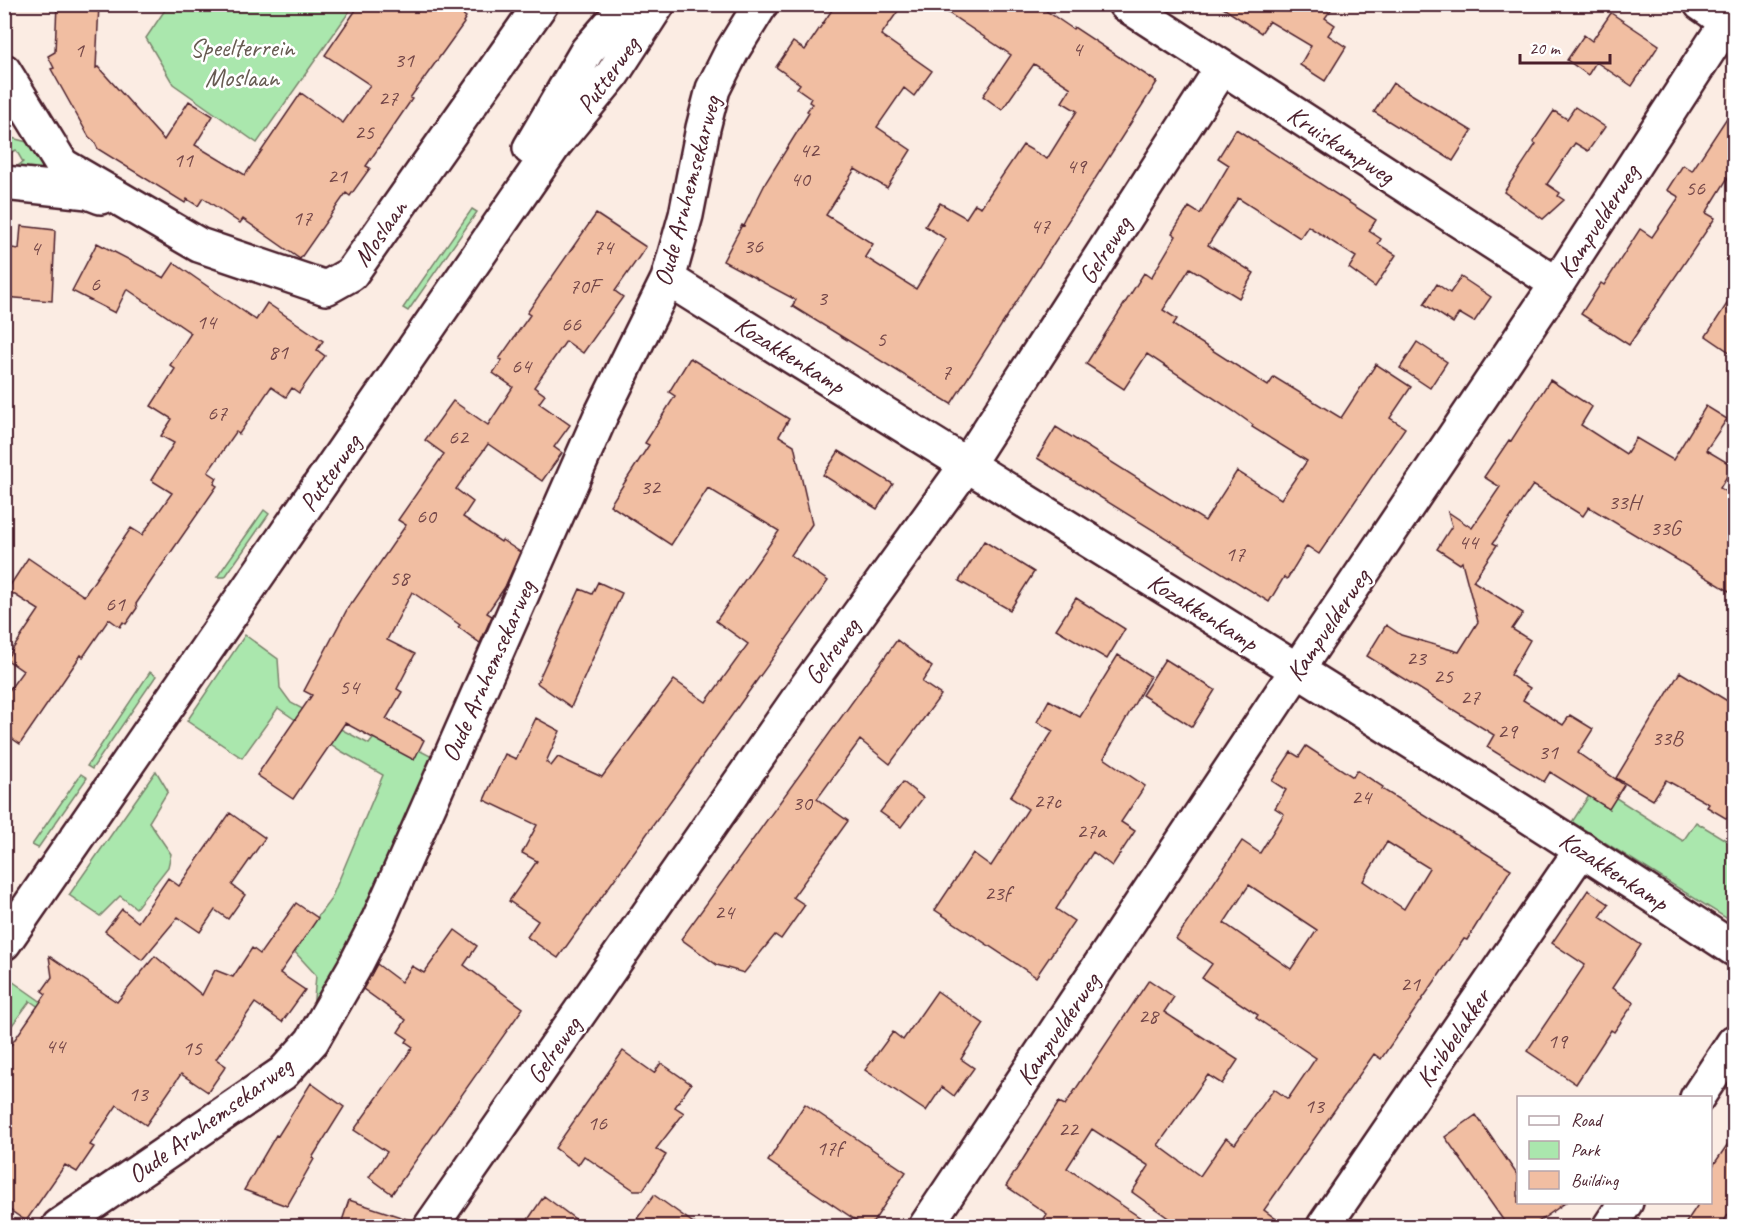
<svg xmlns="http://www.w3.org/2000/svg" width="1739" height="1231" viewBox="0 0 1739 1231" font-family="Caveat,sans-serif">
<rect width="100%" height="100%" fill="#fbece3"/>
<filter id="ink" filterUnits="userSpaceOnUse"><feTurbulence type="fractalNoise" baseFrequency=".0167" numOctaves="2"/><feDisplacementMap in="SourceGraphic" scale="12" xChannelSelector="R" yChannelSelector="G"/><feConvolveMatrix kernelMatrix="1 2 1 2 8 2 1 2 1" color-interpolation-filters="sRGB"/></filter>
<g filter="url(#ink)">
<path fill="#aae7ad" stroke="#7a836c" stroke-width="1.5" d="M 169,4 L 354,4 L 354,5 L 257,143 L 173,84 L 146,38 Z
M 4,136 L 35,144 L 57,173 L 8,173 L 23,162 L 16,150 L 7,154 L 5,151 Z
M 472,209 L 477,212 L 408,311 L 403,308 Z
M 264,510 L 269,514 L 225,577 L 217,577 Z
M 245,635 L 278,659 L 280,688 L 291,703 L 369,744 L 380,730 L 440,761 L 347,967 L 313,1011 L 316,975 L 293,950 L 331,899 L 383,775 L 341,751 L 278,708 L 242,758 L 187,721 Z
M 150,672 L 156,676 L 92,769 L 87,766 Z
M 156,771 L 168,791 L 149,822 L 171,854 L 168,867 L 136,908 L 120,896 L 100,916 L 69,895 Z
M 81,774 L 87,778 L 38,848 L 32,845 Z
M 1596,785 L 1683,841 L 1696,822 L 1734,845 L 1734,923 L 1572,822 Z
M 9,979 L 107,1048 L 100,1049 L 30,1001 L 10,1028 L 5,1024 L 5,985 Z"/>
<path fill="#f1bea2" stroke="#4a1f2b" stroke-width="1.5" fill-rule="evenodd" d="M 57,4 L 99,4 L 96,68 L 98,67 L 164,140 L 189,101 L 213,116 L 195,145 L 245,175 L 301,93 L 343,123 L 370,85 L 325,55 L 360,4 L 447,4 L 466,17 L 463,22 L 464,23 L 410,98 L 412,99 L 366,166 L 370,168 L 350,196 L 346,193 L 300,259 L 243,219 L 240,223 L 203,198 L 198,206 L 187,199 L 185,203 L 98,149 L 94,141 L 89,137 L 51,69 L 54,68 L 48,56 L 55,52 Z
M 836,4 L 903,4 L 881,35 L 932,71 L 914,96 L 904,88 L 877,127 L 911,150 L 887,188 L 855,169 L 826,215 L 873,244 L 865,257 L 916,289 L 946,239 L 925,226 L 940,203 L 966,218 L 975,204 L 981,207 L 1023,145 L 1047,159 L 1077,111 L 1062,102 L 1071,88 L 1034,64 L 1002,110 L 983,96 L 1011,55 L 935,4 L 1036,4 L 1073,29 L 1074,27 L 1157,82 L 951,404 L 792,306 L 796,300 L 723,261 L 742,225 L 744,226 L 766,182 L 809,113 L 807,111 L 812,104 L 809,102 L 811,98 L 797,88 L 800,84 L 776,67 L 793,42 L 805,50 Z
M 1217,4 L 1335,4 L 1325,18 L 1335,25 L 1328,35 L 1346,47 L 1325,81 L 1300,65 L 1311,46 L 1269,21 L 1261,33 Z
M 1611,13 L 1659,45 L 1632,86 L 1596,62 L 1588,75 L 1567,60 L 1584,35 L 1592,41 Z
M 1393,83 L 1472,131 L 1453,161 L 1374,112 Z
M 1575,107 L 1605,127 L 1588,151 L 1575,143 L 1547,184 L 1560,193 L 1558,196 L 1564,200 L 1543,219 L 1504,192 L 1536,144 L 1533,142 L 1554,111 L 1567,119 Z
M 1734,107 L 1734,168 L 1706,213 L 1715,218 L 1629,345 L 1581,314 L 1601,283 L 1604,285 L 1640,229 L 1652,237 L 1679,197 L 1667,190 L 1683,165 L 1692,171 Z
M 1236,129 L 1376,220 L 1369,231 L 1381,239 L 1378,244 L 1396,255 L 1375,287 L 1349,268 L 1356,257 L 1308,226 L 1300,238 L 1238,198 L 1208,245 L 1254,273 L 1239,298 L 1190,268 L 1163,310 L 1177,319 L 1173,325 L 1268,386 L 1274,377 L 1341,418 L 1376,364 L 1411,387 L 1390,418 L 1405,428 L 1319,554 L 1307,546 L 1287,579 L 1284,577 L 1269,602 L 1037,458 L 1056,427 L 1205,521 L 1237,471 L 1281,499 L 1307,461 L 1252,427 L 1253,425 L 1235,412 L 1147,354 L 1124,389 L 1086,364 L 1144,273 L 1151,278 L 1176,236 L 1172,233 L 1189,207 L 1200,214 L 1229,165 L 1218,158 Z
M 596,214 L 646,247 L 615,291 L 623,297 L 583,353 L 566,341 L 534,387 L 545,395 L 539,403 L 570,425 L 554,447 L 562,453 L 542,481 L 488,444 L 456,489 L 473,502 L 463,517 L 501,542 L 502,540 L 520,552 L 505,587 L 487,613 L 492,616 L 480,643 L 458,627 L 460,625 L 412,592 L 387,640 L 415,654 L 397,689 L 402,692 L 386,719 L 424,740 L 414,760 L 345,723 L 293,799 L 257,775 L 312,695 L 304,691 L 351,602 L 353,602 L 406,525 L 398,520 L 444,454 L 425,440 L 453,401 L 488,425 L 513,387 L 493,373 L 502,360 L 499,359 L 530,315 L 527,313 Z
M 21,226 L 55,230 L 52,301 L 4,297 L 4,247 L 19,249 Z
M 97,243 L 164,278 L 174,263 L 256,320 L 267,303 L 323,341 L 317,350 L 325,356 L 299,393 L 292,388 L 286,397 L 271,387 L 239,434 L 236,432 L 208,472 L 217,478 L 214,484 L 217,486 L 160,568 L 136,604 L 137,608 L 126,624 L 123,622 L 120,627 L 109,619 L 83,657 L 81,655 L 20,744 L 4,733 L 4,697 L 23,671 L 6,659 L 39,610 L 7,590 L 28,558 L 84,596 L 131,528 L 142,535 L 172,493 L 151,480 L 174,443 L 161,436 L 172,419 L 151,406 L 175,369 L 170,365 L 191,333 L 127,289 L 115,313 L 72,291 Z
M 1461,277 L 1491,297 L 1474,322 L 1459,313 L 1453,323 L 1424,304 L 1437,284 L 1450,293 Z
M 1734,293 L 1734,355 L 1706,336 Z
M 1417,342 L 1447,362 L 1430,388 L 1400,368 Z
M 690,358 L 789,419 L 779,436 L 794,445 L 812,524 L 791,555 L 828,581 L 558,958 L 527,937 L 538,921 L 509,901 L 537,861 L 522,853 L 537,825 L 484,800 L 505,754 L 516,759 L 536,718 L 560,731 L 546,762 L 551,766 L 558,757 L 602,777 L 674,680 L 706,702 L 748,644 L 716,621 L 779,531 L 708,488 L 671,545 L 610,505 L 649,445 L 645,443 L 675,396 L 669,392 Z
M 1550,380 L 1592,407 L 1581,425 L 1626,454 L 1636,438 L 1673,460 L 1706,406 L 1727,419 L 1706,450 L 1733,466 L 1720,488 L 1734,497 L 1734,594 L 1589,507 L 1583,516 L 1533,485 L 1493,543 L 1497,545 L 1473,581 L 1523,613 L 1512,629 L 1530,640 L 1510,675 L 1530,688 L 1523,700 L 1563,725 L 1570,715 L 1593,729 L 1578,753 L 1624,785 L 1609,809 L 1550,772 L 1544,782 L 1487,747 L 1494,735 L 1367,656 L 1386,625 L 1401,635 L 1459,652 L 1478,622 L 1462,562 L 1460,564 L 1437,549 L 1452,526 L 1448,512 L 1472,528 L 1500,487 L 1484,477 L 1509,440 L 1511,441 Z
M 839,451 L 893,484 L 877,509 L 823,475 Z
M 984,541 L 1034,572 L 1010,610 L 959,581 Z
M 598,582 L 622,593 L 571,707 L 537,683 L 580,589 L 592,594 Z
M 1076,598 L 1125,629 L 1107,659 L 1056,629 Z
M 897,640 L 932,667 L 922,682 L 941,695 L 890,764 L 860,740 L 817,799 L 848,821 L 793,897 L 805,905 L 781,939 L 775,935 L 744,973 L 717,965 L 681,939 Z
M 1118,655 L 1150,676 L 1104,758 L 1145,786 L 1121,822 L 1135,831 L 1112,866 L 1093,852 L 1056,909 L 1074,921 L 1036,977 L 935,910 L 973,853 L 991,866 L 1028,809 L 1010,797 L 1053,731 L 1037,722 L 1049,700 L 1080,717 Z
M 1165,659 L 1215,690 L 1192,727 L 1142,695 Z
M 1680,672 L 1734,705 L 1734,823 L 1707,807 L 1709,804 L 1666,780 L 1653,800 L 1616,778 Z
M 1306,746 L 1353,777 L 1357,770 L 1383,787 L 1382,789 L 1511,869 L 1467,940 L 1464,939 L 1381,1059 L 1374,1054 L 1264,1210 L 1287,1227 L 1181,1227 L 1132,1192 L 1149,1166 L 1092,1129 L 1067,1168 L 1154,1227 L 1039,1227 L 1047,1214 L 1006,1186 L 1059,1102 L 1065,1105 L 1149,980 L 1174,997 L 1164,1012 L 1238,1060 L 1222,1084 L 1208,1075 L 1158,1145 L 1200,1176 L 1226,1138 L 1235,1144 L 1274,1089 L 1288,1099 L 1316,1058 L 1256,1018 L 1258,1015 L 1202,978 L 1212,964 L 1176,939 L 1242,841 L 1260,853 L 1284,814 L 1275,808 L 1286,790 L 1272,781 L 1291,752 L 1299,757 ZM 1387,842 L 1429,868 L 1404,909 L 1363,881 ZM 1249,885 L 1317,930 L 1291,969 L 1224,923 Z
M 903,782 L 923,798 L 901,827 L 880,812 Z
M 230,813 L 265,838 L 232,885 L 245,895 L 228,919 L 215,910 L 200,932 L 178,917 L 142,960 L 105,931 L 122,909 L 138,922 L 168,878 L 179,886 Z
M 1588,890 L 1609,904 L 1600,917 L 1641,945 L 1612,988 L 1634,1003 L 1614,1032 L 1611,1030 L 1576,1084 L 1527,1051 L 1585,965 L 1552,943 Z
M 296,903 L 318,918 L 280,973 L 305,990 L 282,1022 L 255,1003 L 216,1059 L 226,1066 L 208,1092 L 181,1074 L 146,1125 L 117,1105 L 90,1145 L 94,1147 L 77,1172 L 65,1165 L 26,1221 L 4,1206 L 4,1055 L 46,994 L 42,991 L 52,977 L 49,956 L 117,1002 L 155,956 L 202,995 L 215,970 L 233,977 L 252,948 L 260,954 Z
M 455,930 L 477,946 L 464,965 L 523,1008 L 392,1194 L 369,1177 L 387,1152 L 354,1130 L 413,1047 L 406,1042 L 408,1039 L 398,1032 L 406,1020 L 363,989 L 377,964 L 401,982 L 412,966 L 424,973 Z
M 937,991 L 984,1024 L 961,1059 L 974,1068 L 954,1096 L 942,1087 L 926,1111 L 865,1070 L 893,1032 L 903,1040 Z
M 623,1051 L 654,1073 L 661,1063 L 691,1084 L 675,1107 L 684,1113 L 656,1149 L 666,1155 L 643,1190 L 634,1190 L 584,1156 L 578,1165 L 555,1148 Z
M 311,1083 L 344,1107 L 312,1158 L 314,1159 L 287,1206 L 244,1190 L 276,1135 L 278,1136 Z
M 805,1104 L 906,1172 L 870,1227 L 866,1227 L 768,1161 Z
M 1476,1115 L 1518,1176 L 1518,1203 L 1565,1203 L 1531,1227 L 1508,1227 L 1445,1137 Z
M 1734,1135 L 1734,1206 L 1720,1227 L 1683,1227 L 1699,1203 L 1710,1203 L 1710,1170 Z
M 654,1195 L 664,1202 L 699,1227 L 631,1227 Z
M 544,1196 L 586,1227 L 523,1227 Z
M 349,1200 L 413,1221 L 413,1227 L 340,1227 Z"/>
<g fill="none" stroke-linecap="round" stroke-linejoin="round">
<g stroke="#4a1f2b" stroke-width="38">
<path id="minor" d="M 1125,4 L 1557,284
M 1701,4 L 1734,27
M 4,71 L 62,165 L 199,245 L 326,288 L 351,274 L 541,4
M 4,183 L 88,192 L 101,197
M 668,279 C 1024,502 1384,719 1734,949
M 1697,1098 L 1734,1042
M 59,1226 L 283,1073 L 312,1041 L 354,968 L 379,919 L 601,415 L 668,279 L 686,215 L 703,128 L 713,89 L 732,51 L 761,4
M 431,1226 L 807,686 L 966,466 L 1222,68
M 926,1226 L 1297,670 L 1557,284 L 1727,22
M 1324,1226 L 1582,849
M 1610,1226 L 1626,1202"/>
</g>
<g stroke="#4a1f2b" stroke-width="38">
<path id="major" d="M 530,148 L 587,51 L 628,4
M 4,943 L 555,144 L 612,75 L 658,4"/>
</g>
<use href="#minor" stroke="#fff" stroke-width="33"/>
<use href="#major" stroke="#fff" stroke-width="33"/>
</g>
</g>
<g text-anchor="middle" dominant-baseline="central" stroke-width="5" stroke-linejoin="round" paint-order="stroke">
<g font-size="22" fill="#744749">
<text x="1077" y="49">4</text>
<text x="79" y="50">1</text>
<text x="404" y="60">31</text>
<text x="388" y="98">27</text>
<text x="364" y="132">25</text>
<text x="809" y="150">42</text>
<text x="183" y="160">11</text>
<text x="1076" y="166">49</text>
<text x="337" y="176">21</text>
<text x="800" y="179">40</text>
<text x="1695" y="188">56</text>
<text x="302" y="218">17</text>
<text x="1040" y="226">47</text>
<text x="753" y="246">36</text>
<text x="603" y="247">74</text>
<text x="35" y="248">4</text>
<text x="95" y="284">6</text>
<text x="584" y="286">70F</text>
<text x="822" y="298">3</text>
<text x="206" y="322">14</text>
<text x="571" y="324">66</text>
<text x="881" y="339">5</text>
<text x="278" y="352">81</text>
<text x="521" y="366">64</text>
<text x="946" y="372">7</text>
<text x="217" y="413">67</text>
<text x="458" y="437">62</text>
<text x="650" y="487">32</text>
<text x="1624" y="502">33H</text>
<text x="426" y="516">60</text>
<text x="1665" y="528">33G</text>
<text x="1468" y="542">44</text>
<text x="1235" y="554">17</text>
<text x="399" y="578">58</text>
<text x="115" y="604">61</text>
<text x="1416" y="658">23</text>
<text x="1443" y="676">25</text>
<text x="349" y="687">54</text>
<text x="1470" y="697">27</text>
<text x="1507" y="731">29</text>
<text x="1667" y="738">33B</text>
<text x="1548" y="752">31</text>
<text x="1361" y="797">24</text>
<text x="1047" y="801">27c</text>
<text x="802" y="803">30</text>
<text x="1091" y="831">27a</text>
<text x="997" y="893">23f</text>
<text x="724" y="912">24</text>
<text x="1410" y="984">21</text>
<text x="1148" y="1016">28</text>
<text x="1557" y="1041">19</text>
<text x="55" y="1046">44</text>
<text x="192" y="1048">15</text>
<text x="138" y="1094">13</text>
<text x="1314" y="1106">13</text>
<text x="597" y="1123">16</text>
<text x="1068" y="1129">22</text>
<text x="829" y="1148">17f</text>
</g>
<g font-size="26" fill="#675b52" stroke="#fff">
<text x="242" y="47">Speelterrein<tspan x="242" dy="30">Moslaan</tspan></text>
</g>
<g font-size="26" fill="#4a1f2b" stroke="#fff">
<text transform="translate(608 75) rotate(-54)">Putterweg</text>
<text transform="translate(1341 145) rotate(33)">Kruiskampweg</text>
<text transform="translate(687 191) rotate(-75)">Oude Arnhemsekarweg</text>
<text transform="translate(1598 221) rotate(-57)">Kampvelderweg</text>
<text transform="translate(380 233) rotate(-55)">Moslaan</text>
<text transform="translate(1105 250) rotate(-57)">Gelreweg</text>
<text transform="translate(790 355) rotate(32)">Kozakkenkamp</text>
<text transform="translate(330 473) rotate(-55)">Putterweg</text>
<text transform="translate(1203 612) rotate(32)">Kozakkenkamp</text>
<text transform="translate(1328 625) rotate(-56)">Kampvelderweg</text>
<text transform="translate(832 651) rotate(-54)">Gelreweg</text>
<text transform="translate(488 671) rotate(-66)">Oude Arnhemsekarweg</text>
<text transform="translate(1614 871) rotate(33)">Kozakkenkamp</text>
<text transform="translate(1058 1029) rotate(-56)">Kampvelderweg</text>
<text transform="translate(1453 1038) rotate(-56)">Knibbelakker</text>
<text transform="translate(554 1050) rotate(-55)">Gelreweg</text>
<text transform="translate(210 1120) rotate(-36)">Oude Arnhemsekarweg</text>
</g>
</g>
<rect width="1739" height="1231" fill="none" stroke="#fff" stroke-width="24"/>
<rect x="12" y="12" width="1715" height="1207" fill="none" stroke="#4a1f2b" stroke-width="2" filter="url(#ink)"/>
<rect x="1517" y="1096" width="195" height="108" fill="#ffffff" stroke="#b7a5aa" stroke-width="1.5"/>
<rect x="1529" y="1116" width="30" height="9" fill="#ffffff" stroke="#b7a5aa" stroke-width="1.5"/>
<text x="1571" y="1126" font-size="18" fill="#4a1f2b">Road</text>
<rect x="1529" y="1141" width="30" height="18" fill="#aae7ad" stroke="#b7a5aa" stroke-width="1.5"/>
<text x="1571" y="1156" font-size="18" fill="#4a1f2b">Park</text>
<rect x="1529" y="1171" width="30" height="18" fill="#f1bea2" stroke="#b7a5aa" stroke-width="1.5"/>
<text x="1571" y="1186" font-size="18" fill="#4a1f2b">Building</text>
<path d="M1520 54v9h90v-9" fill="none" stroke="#4a1f2b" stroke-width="3"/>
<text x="1529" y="54" font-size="18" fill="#4a1f2b" stroke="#ffffff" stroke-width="4.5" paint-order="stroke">20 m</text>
</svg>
